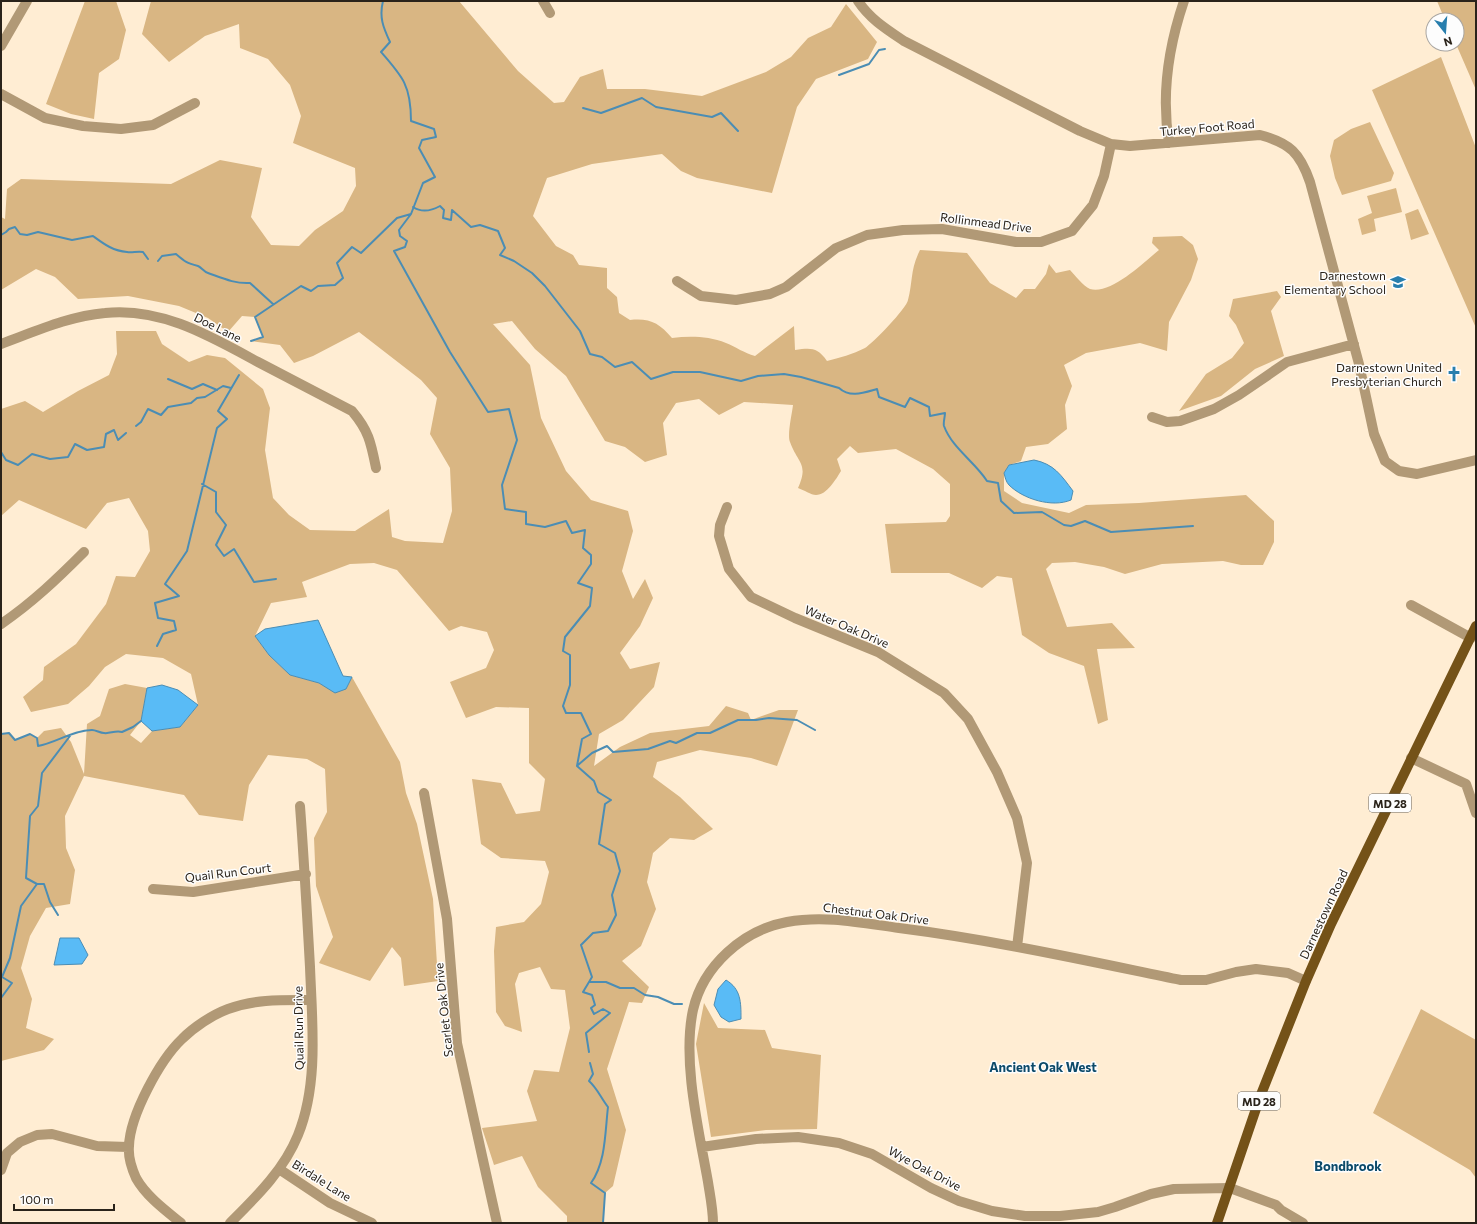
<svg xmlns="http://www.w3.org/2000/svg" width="1477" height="1224" viewBox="0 0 1477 1224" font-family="Commissioner,sans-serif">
<rect width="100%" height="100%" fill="#ffedd3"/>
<path fill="#d9b683" d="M 85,1 L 116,1 L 126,30 L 119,59 L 99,73 L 94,119 L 71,114 L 46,104 Z
M 151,1 L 459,1 L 518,71 L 554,103 L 564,102 L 580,77 L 603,69 L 607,89 L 645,89 L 702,96 L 766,72 L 791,57 L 808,38 L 831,27 L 846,4 L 877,42 L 868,59 L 816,79 L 797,107 L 772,193 L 697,178 L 681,171 L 662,154 L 592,164 L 547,178 L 533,216 L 556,246 L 573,255 L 579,265 L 607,268 L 607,288 L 617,297 L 619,313 L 630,320 C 650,318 659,323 672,338 C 690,336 708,336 726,343 C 736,347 744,353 755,356 L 794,326 L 795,350 C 811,348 817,347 827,361 C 839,358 853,354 865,348 C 872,344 907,308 908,300 C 913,281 910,270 920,250 L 967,253 L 990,283 L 1016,298 L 1024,289 L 1035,289 L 1046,274 L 1049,264 L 1056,273 L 1070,270 C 1075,275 1083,286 1090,289 C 1111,295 1144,262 1159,250 L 1152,243 L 1153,237 L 1182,236 L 1193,245 L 1198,259 L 1191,280 L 1169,322 L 1167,351 L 1140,343 L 1086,353 L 1064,365 L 1072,386 L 1065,405 L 1067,429 L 1048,444 L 1026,447 L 1021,461 L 1009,465 L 1004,473 L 1004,491 L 1022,503 L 1069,513 L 1086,505 L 1139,503 L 1246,495 L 1274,521 L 1274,542 L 1263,565 L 1241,565 L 1223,561 L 1162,564 L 1125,574 L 1104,567 L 1075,562 L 1052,563 L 1046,569 L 1067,627 L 1112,623 L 1135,648 L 1097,649 L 1108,720 L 1098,724 L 1084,666 L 1049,653 L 1022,635 L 1012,578 L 997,576 L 982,588 L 949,573 L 891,573 L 885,524 L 946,522 L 950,516 L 950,484 L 933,469 L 896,449 L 858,453 L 850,446 L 837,459 L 841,471 C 836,479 827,495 816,495 C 811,495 804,490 798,488 C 809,463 798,464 790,442 C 787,435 792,414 793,405 L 744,402 L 719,415 L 699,399 L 676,403 L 663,423 L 667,455 L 645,462 L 625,447 L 605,441 L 566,376 L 535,349 L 512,321 L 493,324 L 530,365 L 541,418 L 566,471 L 591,500 L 628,511 L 633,531 L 622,571 L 633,599 L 645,579 L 653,598 L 640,626 L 620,653 L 630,669 L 660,662 L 654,687 L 623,720 L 599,734 L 594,766 L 620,747 L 650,733 L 709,726 L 726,706 L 748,713 L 751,720 L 779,710 L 798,710 L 777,766 L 751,758 L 700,750 L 657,762 L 653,777 L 680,797 L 713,829 L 694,840 L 670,838 L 653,853 L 647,882 L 656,909 L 641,946 L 622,961 L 649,987 L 642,1003 L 629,1002 L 607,1069 L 626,1130 L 613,1186 L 605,1193 L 603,1223 L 567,1223 L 567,1216 L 538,1187 L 522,1156 L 494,1165 L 482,1128 L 537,1121 L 527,1091 L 534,1070 L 559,1072 L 570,1028 L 565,990 L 551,989 L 540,967 L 519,973 L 515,984 L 522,1032 L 505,1026 L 496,1012 L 494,951 L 496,927 L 524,922 L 541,904 L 549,872 L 545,861 L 501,858 L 481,844 L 472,779 L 501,783 L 516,814 L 540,811 L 545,779 L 529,763 L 529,708 L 496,707 L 466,718 L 450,682 L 486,668 L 494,650 L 487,632 L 461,626 L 449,631 L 397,570 L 374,563 L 350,564 L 302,582 L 307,597 L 271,603 L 255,636 L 269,655 L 290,675 L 319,683 L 335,692 L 346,689 L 352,677 L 400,762 L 406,793 L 417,824 L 433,899 L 438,981 L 404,986 L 401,958 L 392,947 L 370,981 L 319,963 L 333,937 L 316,886 L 314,838 L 327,812 L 325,769 L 307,759 L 268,755 L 249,785 L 243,821 L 199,815 L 184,795 L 84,776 L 65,816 L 66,848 L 75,870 L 70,904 L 46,908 L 30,936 L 21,968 L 32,999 L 26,1028 L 54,1039 L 44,1050 L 1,1061 L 1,734 L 9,733 L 16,740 L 30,734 L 37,738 L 44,731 L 61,728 L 71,742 L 84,774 L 87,724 L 100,716 L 109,689 L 125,684 L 147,688 L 141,721 L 130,735 L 141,743 L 152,731 L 180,727 L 198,705 L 191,674 L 163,658 L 126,654 L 105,667 L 89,686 L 68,704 L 31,712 L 23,697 L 43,680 L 44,667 L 76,644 L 106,604 L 116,576 L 135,577 L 150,551 L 148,531 L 129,498 L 107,503 L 86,529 L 19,500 L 1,516 L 1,409 L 25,401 L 43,412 L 78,391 L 109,375 L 117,354 L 116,331 L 156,331 L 162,344 L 189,362 L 207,355 L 225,358 L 263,389 L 270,408 L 265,450 L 273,498 L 289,515 L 310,530 L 355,531 L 389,509 L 392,537 L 405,541 L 443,543 L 452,511 L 450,468 L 430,434 L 437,398 L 421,380 L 359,332 L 313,356 L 294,363 L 280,345 L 251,341 L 263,337 L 255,317 L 242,316 L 228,332 L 208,318 L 179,306 L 128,296 L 78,299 L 55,277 L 36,269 L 1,290 L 1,217 L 5,219 L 7,189 L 21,179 L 171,184 L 220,160 L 262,168 L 251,217 L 271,245 L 299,246 L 315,230 L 343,211 L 356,186 L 355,168 L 293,143 L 301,116 L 290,85 L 268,59 L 240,48 L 239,24 L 205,36 L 169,62 L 142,34 Z
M 1437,1 L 1476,1 L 1476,90 L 1456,44 L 1457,20 L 1445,20 Z
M 1441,57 L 1476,148 L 1476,328 L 1372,90 Z
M 1370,122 L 1394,173 L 1391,181 L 1342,195 L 1335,178 L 1330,156 L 1334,140 L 1351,129 Z
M 1396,188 L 1402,212 L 1374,219 L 1376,231 L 1362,235 L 1358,219 L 1372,213 L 1367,196 Z
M 1418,209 L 1429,234 L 1411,240 L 1405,214 Z
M 1277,291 L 1281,297 L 1271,311 L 1284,356 L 1255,369 L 1221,396 L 1179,411 L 1206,374 L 1232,358 L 1244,343 L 1236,325 L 1229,316 L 1233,299 Z
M 704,1003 L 718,1028 L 765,1030 L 772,1048 L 821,1055 L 817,1129 L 766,1130 L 711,1137 L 696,1044 Z
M 1421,1009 L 1476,1040 L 1476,1178 L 1470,1170 L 1373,1113 Z"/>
<path fill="#59bbf6" stroke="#4b8db4" d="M 1034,460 C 1054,464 1061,475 1073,491 L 1071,500 C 1052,508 1023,499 1009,485 C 1006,482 1005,477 1004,473 L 1009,465 Z
M 318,620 L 343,676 L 352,677 L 346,689 L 335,693 L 319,683 L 290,675 L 269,655 L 255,636 L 265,629 Z
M 162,685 L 178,690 L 198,705 L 180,727 L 152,731 L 141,721 L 147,688 Z
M 60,938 L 79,938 L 88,955 L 82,964 L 54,965 Z
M 726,980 C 741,989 741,1002 741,1019 L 729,1022 L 721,1017 L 714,1005 L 718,989 Z"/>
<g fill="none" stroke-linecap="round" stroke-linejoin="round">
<path stroke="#4b8db4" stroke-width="2" d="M 839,75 L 869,64 L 879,50 L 885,49
M 583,108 L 601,113 L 642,98 L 656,107 L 712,117 L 721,113 L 738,131
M 413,207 C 422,213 431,211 440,206 L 444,210 L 443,218 L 451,220 L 452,210 L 471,227 L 480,225 L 498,231 L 505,248 L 500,255 L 514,261 L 532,273 L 545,286 L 580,331 L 590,354 L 602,357 L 615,367 L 632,362 L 651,379 L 673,372 L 700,372 L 741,381 L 758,376 L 784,374 L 801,377 L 839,388 C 850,398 863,393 877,389 L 879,397 L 905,407 L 910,398 L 929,407 L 930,416 L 945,413 C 945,417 943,423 944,426 C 952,448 975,462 987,481 L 998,483 L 1001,501 L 1014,513 L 1042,512 L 1064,525 L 1071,526 L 1085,521 L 1111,532 L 1193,526
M 411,214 L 399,230 L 400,236 L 407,241 L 405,247 L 394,251 L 450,352 L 488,412 L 509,409 L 517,440 L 502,485 L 505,509 L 526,512 L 526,524 L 545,527 L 566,521 L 572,533 L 585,530 L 583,548 L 591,555 L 591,564 L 578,583 L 592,588 L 590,606 L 565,637 L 563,651 L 570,655 L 570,685 L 563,706 L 566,713 L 581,713 L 591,734 L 582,739 L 577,766 L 594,781 L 598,792 L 611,800 L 605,804 L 599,844 L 615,853 L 620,871 L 612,895 L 616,915 L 608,931 L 593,933 L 581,945 L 592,977 L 583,992 L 592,995 L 595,1005 L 591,1008 L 594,1014 L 603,1009 L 610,1013 L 586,1033 L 589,1052
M 1,235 L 6,232 L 9,229 L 15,227 L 20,234 L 27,235 L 38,232 L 72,240 L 93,236 C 104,244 113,251 127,252 C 132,253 137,251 143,252 L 148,259
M 158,261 L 162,256 L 176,254 C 185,262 187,263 198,266 C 201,267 204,272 208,273 C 222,278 235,284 250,283 L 273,304
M 251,341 L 263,337 L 255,317 L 301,286 L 311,291 L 318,286 L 335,285 L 343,278 L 337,263 L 352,247 L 361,253 L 397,218 L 411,214 L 423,183 L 435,177 L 419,148 L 422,140 L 436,137 L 434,129 L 411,121 C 411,86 403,77 381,52 L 390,42 C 383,27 379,17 383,1
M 168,379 L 192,389 L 203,384 L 217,390
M 136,426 L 141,422 L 148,409 L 161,415 L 168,407 L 191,403 L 197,398 L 205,397 L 223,386 L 231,388
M 1,452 L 6,460 L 18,465 L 32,454 L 50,459 L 68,457 L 75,444 L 87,450 L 104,447 L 106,434 L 114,430 L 118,440 L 126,433
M 202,484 L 216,492 L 216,512 L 226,525 L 216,545 L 224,556 L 234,549 L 254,582 L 276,579
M 157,646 L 163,634 L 176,630 L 174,621 L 158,618 L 155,603 L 179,596 L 165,584 L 187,551 L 217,428 L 227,419 L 218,411 L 239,375
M 1,734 L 9,733 L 15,740 L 30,734 L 37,738 L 38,746 C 56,743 73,730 92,730 C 96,730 100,733 104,733 C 110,734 115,730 122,732 L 133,727 L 141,721
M 578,765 L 592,753 L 607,746 L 613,752 L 648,749 L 670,741 L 676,743 L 697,733 L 710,733 L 738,720 L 756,720 L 769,718 L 797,720 L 815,730
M 37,884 L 44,884 L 50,902 L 58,915
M 589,982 L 606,982 L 620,988 L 634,988 L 645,995 L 658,997 L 674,1004 L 682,1004
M 1,998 L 12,983 L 2,977 L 10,958 L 21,906 L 37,884 L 26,878 L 30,816 L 38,806 L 42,773 L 70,736
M 590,1063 L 593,1074 L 589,1081 C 597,1088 601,1098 608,1107 C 605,1132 606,1162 591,1183 L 605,1193 L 603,1223"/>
<path stroke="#b19976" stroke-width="10" d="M 543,1 L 550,13
M 858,1 C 870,19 886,29 904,41 L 1080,131 L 1111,144 L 1130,146 L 1260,135 C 1290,143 1300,153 1310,182 L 1359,364 L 1374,434 L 1385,461 L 1399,471 L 1417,474 L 1476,460
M 1,46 L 27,1
M 1,94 L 45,118 L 83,126 L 121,129 L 153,125 L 195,103
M 1169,143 C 1161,94 1168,48 1184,1
M 677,281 L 701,296 L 736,300 L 770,294 L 786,287 L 836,248 L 867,235 L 903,230 L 942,229 L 1016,242 L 1041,242 L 1072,231 L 1093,205 L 1104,176 L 1111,144
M 1,344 C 34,332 69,316 105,313 C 161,307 210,336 258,362 C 289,378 321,395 352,411 C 369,431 371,443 376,468
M 1152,417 L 1167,422 L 1180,421 L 1214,409 L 1239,395 L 1287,362 L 1354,344
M 727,507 L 720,525 L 719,536 L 729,569 L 751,597 L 795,618 L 878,652 L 944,693 L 968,719 L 997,772 L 1017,818 L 1027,863 L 1017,947
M 1411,605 L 1471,638
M 1,624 C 32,603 58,578 84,552
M 1411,758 L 1466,784 L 1476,813
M 424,793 L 447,919 L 457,1043 L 497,1223
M 153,889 L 193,892 L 306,874
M 702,1147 L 756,1139 L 798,1137 L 839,1143 L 872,1154 L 931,1188 L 959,1201 L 992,1211 L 1025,1216 L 1060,1216 L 1098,1212 L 1115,1207 L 1151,1194 L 1174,1189 L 1230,1188 L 1276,1205 L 1281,1210 L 1303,1223
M 279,1169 L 330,1203 L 372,1223
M 1,1170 L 7,1153 L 20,1142 L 37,1135 L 52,1134 L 97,1146 L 128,1147
M 181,1223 C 165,1210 146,1196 136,1178 C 132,1169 128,1156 129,1146 C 130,1115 160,1060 182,1039 C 194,1027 212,1015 228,1009 C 255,999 283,1000 311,1000
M 230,1223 C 256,1197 284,1170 298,1135 C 319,1083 312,1022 310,967 C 307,913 304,860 300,806
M 713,1223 C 713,1209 710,1195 708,1182 C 699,1131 682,1061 693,1010 C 703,966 743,930 787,922 C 825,915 862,923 899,928 C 994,940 1088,961 1181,980 L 1206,980 L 1236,972 L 1256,969 L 1288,973 L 1306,981"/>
<path stroke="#745218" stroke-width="10" d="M 1217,1223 L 1260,1097 L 1306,981 L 1331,924 L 1476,626"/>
</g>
<defs>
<g id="school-bare" transform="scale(1.2)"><path d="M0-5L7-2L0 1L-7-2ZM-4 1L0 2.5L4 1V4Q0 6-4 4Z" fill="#287ead" stroke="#fdfdfd" stroke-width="2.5" paint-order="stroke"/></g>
<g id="church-bare" transform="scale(1.2)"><path d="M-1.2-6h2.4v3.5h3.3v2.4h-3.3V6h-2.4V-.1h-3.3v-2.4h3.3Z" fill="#287ead" stroke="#fdfdfd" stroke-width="2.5" paint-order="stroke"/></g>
</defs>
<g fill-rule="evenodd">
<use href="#school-bare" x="1398" y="282"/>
<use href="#church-bare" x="1454" y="374"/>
</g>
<g text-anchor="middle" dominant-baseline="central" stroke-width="3" stroke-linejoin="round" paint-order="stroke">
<g fill="#fdfdfd" stroke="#69645e" stroke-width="1">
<rect x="1369" y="794" width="42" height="18" rx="3"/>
<rect x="1238" y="1092" width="42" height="18" rx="3"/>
</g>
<g font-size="11" font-weight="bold" fill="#2a231a">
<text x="1390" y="803">MD 28</text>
<text x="1259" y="1101">MD 28</text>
</g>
<g font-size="12" fill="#2a231a" stroke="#fdfdfd">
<text transform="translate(1207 127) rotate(-5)">Turkey Foot Road</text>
<text transform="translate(986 222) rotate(7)">Rollinmead Drive</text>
<text transform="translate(218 327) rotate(26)">Doe Lane</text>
<text transform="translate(847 626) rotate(23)">Water Oak Drive</text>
<text transform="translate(228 872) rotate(-7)">Quail Run Court</text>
<text transform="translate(876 913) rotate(7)">Chestnut Oak Drive</text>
<text transform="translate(1323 914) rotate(-65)">Darnestown Road</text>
<text transform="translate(443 1010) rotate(-96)">Scarlet Oak Drive</text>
<text transform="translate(298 1028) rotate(-91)">Quail Run Drive</text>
<text transform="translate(925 1168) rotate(28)">Wye Oak Drive</text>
<text transform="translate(322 1180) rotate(32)">Birdale Lane</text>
</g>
<g font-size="12" fill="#2a231a" stroke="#fdfdfd" text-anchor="end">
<text x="1386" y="275">Darnestown<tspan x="1386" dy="14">Elementary School</tspan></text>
<text x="1442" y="367">Darnestown United<tspan x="1442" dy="14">Presbyterian Church</tspan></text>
</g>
<g font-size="13" font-weight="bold" fill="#0c4a6a" stroke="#fdfdfd">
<text x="1043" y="1067">Ancient Oak West</text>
<text x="1348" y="1166">Bondbrook</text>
</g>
</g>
<rect width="1477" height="1224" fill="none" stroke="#2a231a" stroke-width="4"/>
<g transform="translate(1445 32) rotate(163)"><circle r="19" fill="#fdfdfd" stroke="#a9a6a2"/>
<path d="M0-3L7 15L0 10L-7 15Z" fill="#287ead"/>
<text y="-6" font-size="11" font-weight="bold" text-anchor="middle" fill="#2a231a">N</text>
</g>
<path d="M14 1204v6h100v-6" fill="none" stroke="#2a231a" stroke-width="2"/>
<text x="20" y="1204" font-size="12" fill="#2a231a" stroke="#fdfdfd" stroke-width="3" paint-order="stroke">100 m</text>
</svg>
